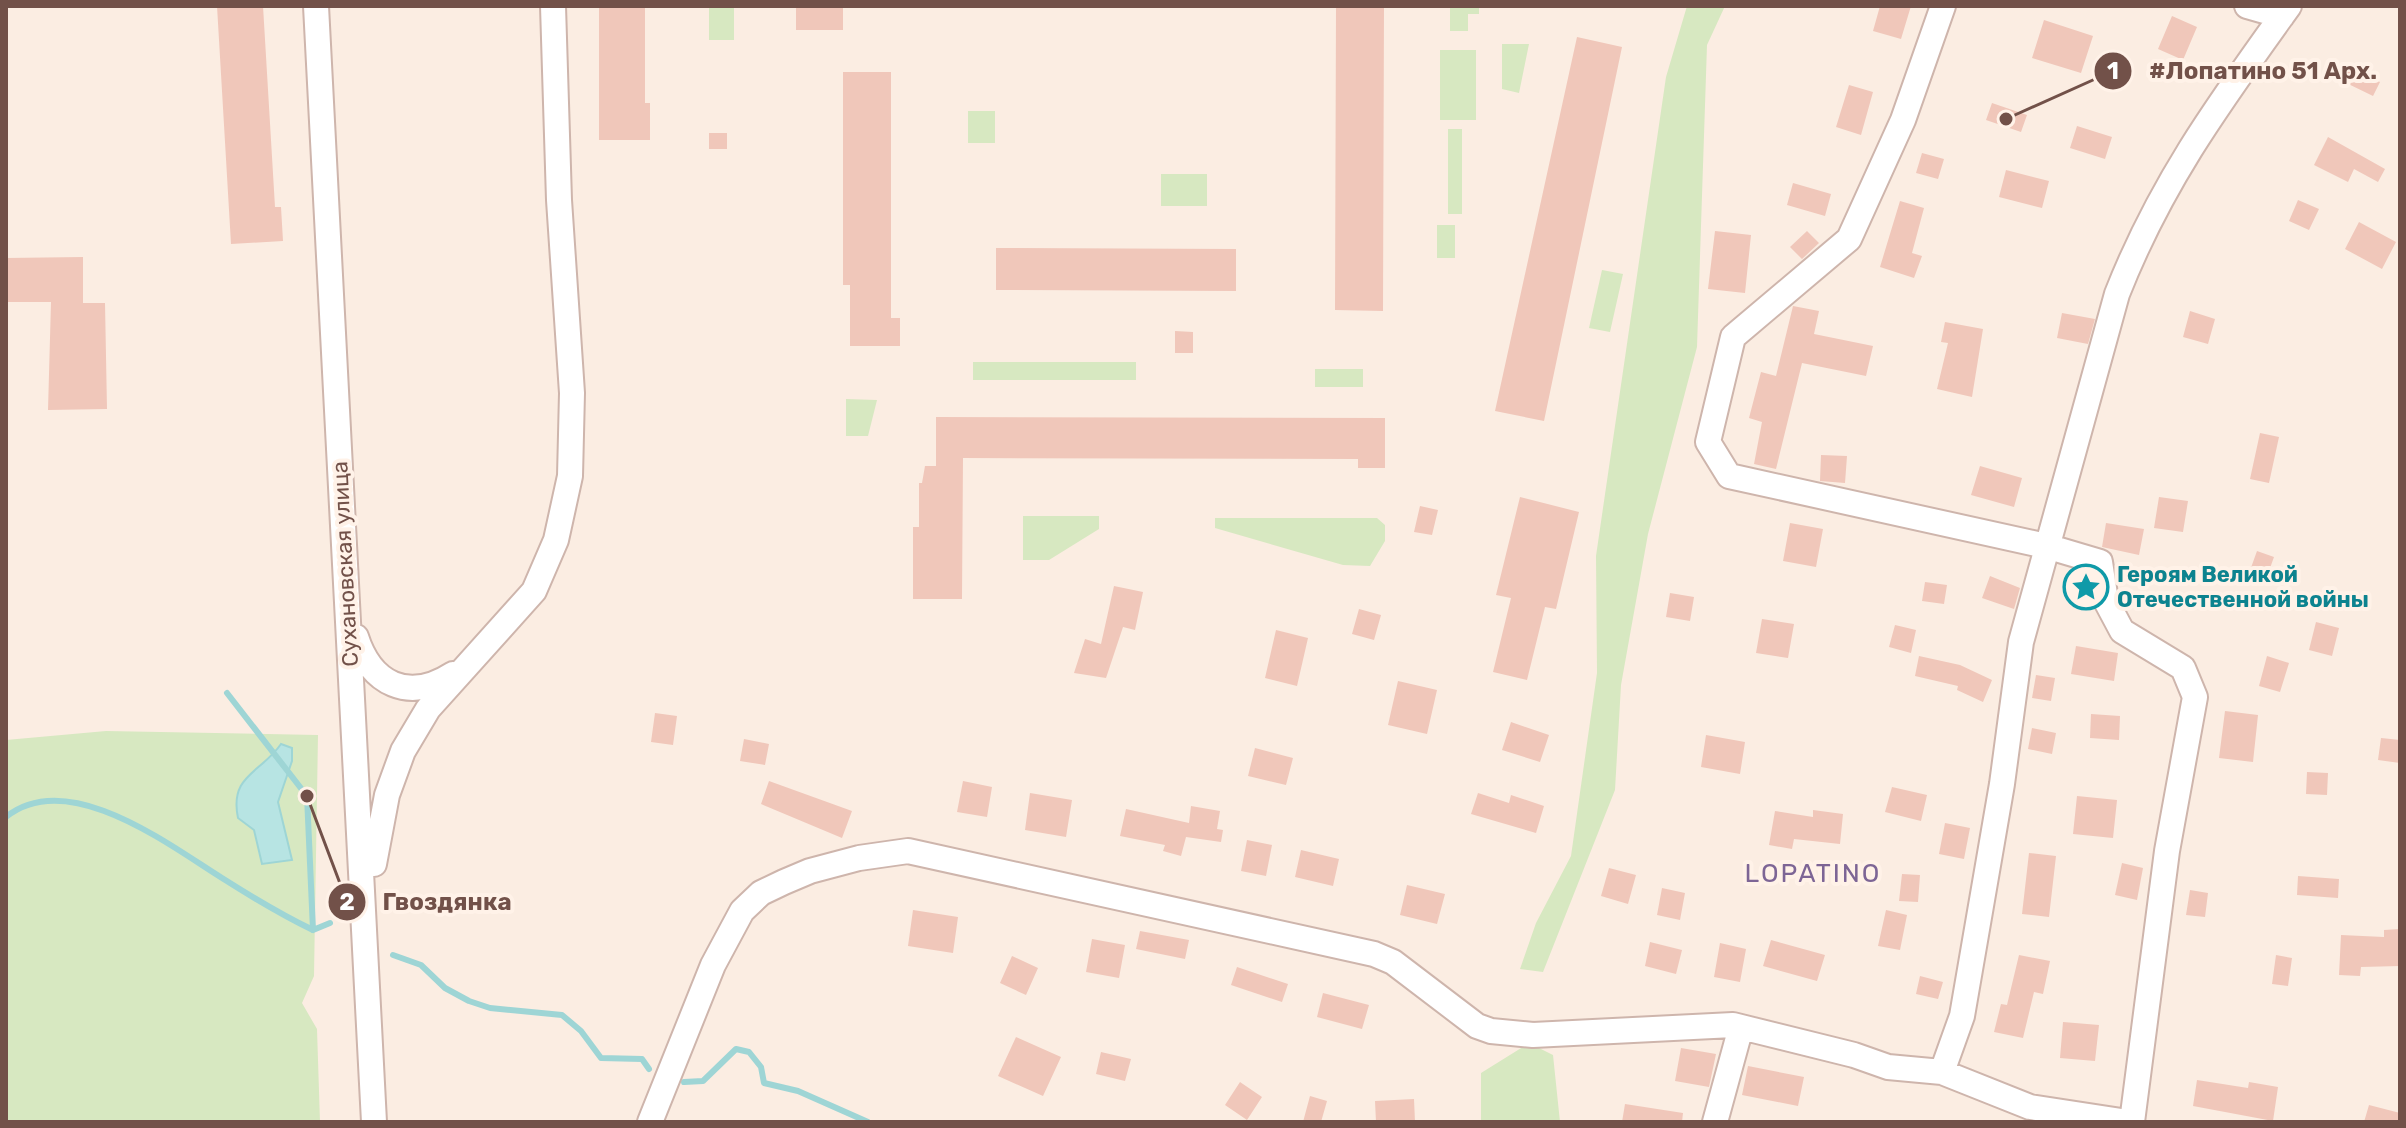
<svg xmlns="http://www.w3.org/2000/svg" width="2406" height="1128" viewBox="0 0 2406 1128" font-family="Rubik,sans-serif">
<rect width="100%" height="100%" fill="#fbede2"/>
<path fill="#d7e8c1" d="M 709,6 L 734,6 L 734,40 L 709,40 Z
M 1450,6 L 1479,6 L 1479,14 L 1468,14 L 1468,31 L 1450,31 Z
M 1687,6 L 1725,6 L 1707,45 L 1697,347 L 1648,534 L 1621,685 L 1615,790 L 1543,972 L 1520,969 L 1536,923 L 1571,856 L 1597,673 L 1596,556 L 1666,77 Z
M 1502,44 L 1529,44 L 1519,93 L 1502,89 Z
M 1440,50 L 1476,50 L 1476,120 L 1440,120 Z
M 968,111 L 995,111 L 995,143 L 968,143 Z
M 1448,129 L 1462,129 L 1462,214 L 1448,214 Z
M 1161,174 L 1207,174 L 1207,206 L 1161,206 Z
M 1437,225 L 1455,225 L 1455,258 L 1437,258 Z
M 1602,270 L 1623,274 L 1610,332 L 1589,328 Z
M 973,362 L 1136,362 L 1136,380 L 973,380 Z
M 1315,369 L 1363,369 L 1363,387 L 1315,387 Z
M 846,399 L 877,400 L 868,436 L 846,436 Z
M 1023,516 L 1099,516 L 1099,529 L 1049,560 L 1023,560 Z
M 1215,518 L 1377,518 L 1385,525 L 1385,541 L 1370,566 L 1343,565 L 1215,528 Z
M 106,731 L 318,735 L 314,976 L 302,1003 L 317,1029 L 320,1122 L 6,1122 L 6,740 Z
M 1529,1043 L 1553,1055 L 1560,1122 L 1481,1122 L 1481,1073 Z"/>
<path fill="#b7e4e3" stroke="#9ed5d5" stroke-width="2" d="M 281,744 L 292,748 L 292,761 L 278,802 L 292,860 L 262,864 L 254,830 L 238,818 C 229,775 261,773 281,744 Z"/>
<g fill="none" stroke-linecap="round" stroke-linejoin="round">
<path stroke="#9ed5d5" stroke-width="6" d="M 227,693 L 307,796 L 313,930 L 330,923
M 6,817 C 68,767 169,845 222,878 C 252,897 282,915 313,930
M 393,955 L 421,965 L 445,988 L 469,1001 L 490,1008 L 562,1015 L 581,1031 L 601,1058 L 642,1059 L 649,1069
M 684,1082 L 703,1081 L 736,1049 L 749,1052 L 761,1067 L 764,1083 L 798,1091 L 868,1122"/>
</g>
<path fill="#f0c7ba" d="M 217,6 L 263,6 L 275,207 L 281,207 L 283,241 L 231,244 Z
M 599,6 L 645,6 L 645,103 L 650,103 L 650,140 L 599,140 Z
M 796,6 L 843,6 L 843,30 L 796,30 Z
M 1336,6 L 1384,6 L 1383,311 L 1335,310 Z
M 1880,6 L 1911,6 L 1901,39 L 1873,31 Z
M 2172,16 L 2197,27 L 2183,60 L 2158,49 Z
M 2044,20 L 2093,36 L 2081,73 L 2032,58 Z
M 1577,37 L 1622,47 L 1544,421 L 1495,411 Z
M 2340,63 L 2380,82 L 2373,96 L 2334,77 Z
M 843,72 L 891,72 L 891,318 L 900,318 L 900,346 L 850,346 L 850,285 L 843,285 Z
M 1849,85 L 1873,92 L 1861,135 L 1836,127 Z
M 1992,103 L 2027,115 L 2021,132 L 1986,120 Z
M 2077,126 L 2112,137 L 2105,159 L 2070,148 Z
M 709,133 L 727,133 L 727,149 L 709,149 Z
M 2328,137 L 2385,169 L 2378,182 L 2354,169 L 2348,182 L 2314,165 Z
M 1922,153 L 1944,159 L 1938,179 L 1916,173 Z
M 2006,170 L 2049,181 L 2042,208 L 1999,197 Z
M 1793,183 L 1831,194 L 1825,216 L 1787,205 Z
M 2298,200 L 2319,209 L 2309,230 L 2289,221 Z
M 1900,201 L 1924,208 L 1912,253 L 1922,256 L 1914,278 L 1880,267 Z
M 2359,222 L 2396,242 L 2382,269 L 2345,249 Z
M 1715,231 L 1751,235 L 1745,293 L 1708,289 Z
M 1807,231 L 1819,243 L 1802,259 L 1790,247 Z
M 996,248 L 1236,249 L 1236,291 L 996,290 Z
M 83,257 L 83,303 L 105,303 L 107,409 L 48,410 L 51,302 L 6,302 L 6,258 Z
M 1793,306 L 1819,311 L 1814,334 L 1873,346 L 1866,376 L 1802,363 L 1776,469 L 1754,464 L 1762,422 L 1749,418 L 1761,372 L 1776,376 Z
M 2190,311 L 2215,319 L 2208,344 L 2183,337 Z
M 2062,313 L 2095,319 L 2088,344 L 2057,338 Z
M 1945,322 L 1983,329 L 1972,397 L 1937,389 L 1948,343 L 1941,342 Z
M 1175,331 L 1193,332 L 1193,353 L 1175,353 Z
M 936,417 L 1385,418 L 1385,468 L 1358,468 L 1358,459 L 963,458 L 962,599 L 913,599 L 913,527 L 919,527 L 919,483 L 922,483 L 925,466 L 936,466 Z
M 2260,433 L 2279,437 L 2269,483 L 2250,479 Z
M 1821,455 L 1847,456 L 1845,483 L 1820,481 Z
M 1980,466 L 2022,478 L 2014,507 L 1971,495 Z
M 1520,497 L 1579,512 L 1556,609 L 1545,607 L 1527,680 L 1493,672 L 1511,598 L 1496,595 Z
M 2159,497 L 2188,501 L 2183,532 L 2154,528 Z
M 1420,506 L 1438,510 L 1432,535 L 1414,532 Z
M 1790,523 L 1823,529 L 1816,567 L 1783,561 Z
M 2106,523 L 2144,529 L 2139,555 L 2102,547 Z
M 2257,551 L 2274,557 L 2265,582 L 2248,576 Z
M 1990,576 L 2020,588 L 2014,609 L 1982,598 Z
M 1925,582 L 1947,585 L 1944,604 L 1922,601 Z
M 1114,586 L 1143,592 L 1135,630 L 1123,627 L 1106,678 L 1074,673 L 1085,639 L 1101,644 Z
M 1670,593 L 1694,597 L 1690,621 L 1666,617 Z
M 1359,609 L 1381,615 L 1374,640 L 1352,634 Z
M 1762,619 L 1794,624 L 1788,658 L 1756,653 Z
M 2316,622 L 2339,628 L 2332,656 L 2309,650 Z
M 1895,625 L 1916,630 L 1911,653 L 1889,647 Z
M 1276,630 L 1308,638 L 1297,686 L 1265,678 Z
M 2076,646 L 2118,653 L 2114,681 L 2071,674 Z
M 1919,656 L 1960,665 L 1992,680 L 1983,702 L 1957,690 L 1958,686 L 1915,676 Z
M 2267,656 L 2289,663 L 2280,692 L 2259,686 Z
M 2036,675 L 2055,678 L 2051,701 L 2032,698 Z
M 1398,681 L 1437,690 L 1427,734 L 1388,725 Z
M 2225,711 L 2258,715 L 2253,762 L 2219,758 Z
M 655,713 L 677,716 L 673,745 L 651,742 Z
M 2091,714 L 2120,716 L 2119,740 L 2090,738 Z
M 1511,722 L 1549,735 L 1540,762 L 1502,750 Z
M 2032,728 L 2056,733 L 2052,754 L 2028,749 Z
M 1706,735 L 1745,742 L 1740,774 L 1701,767 Z
M 2381,738 L 2400,740 L 2400,763 L 2378,760 Z
M 744,739 L 769,744 L 765,765 L 740,761 Z
M 1255,748 L 1293,758 L 1286,785 L 1248,776 Z
M 2307,772 L 2328,773 L 2327,795 L 2306,794 Z
M 769,781 L 852,811 L 842,838 L 761,804 Z
M 963,781 L 992,787 L 987,817 L 957,812 Z
M 1892,787 L 1927,795 L 1921,821 L 1885,812 Z
M 1030,793 L 1072,800 L 1066,837 L 1025,830 Z
M 1478,793 L 1509,803 L 1511,795 L 1544,806 L 1536,833 L 1471,814 Z
M 2077,796 L 2117,800 L 2113,838 L 2073,834 Z
M 1191,806 L 1220,811 L 1217,829 L 1223,830 L 1221,842 L 1186,837 L 1181,856 L 1163,851 L 1165,845 L 1120,836 L 1126,809 L 1189,823 Z
M 1813,810 L 1843,814 L 1840,844 L 1794,839 L 1792,849 L 1769,845 L 1775,811 L 1813,817 Z
M 1945,823 L 1970,828 L 1964,859 L 1939,854 Z
M 1247,840 L 1272,845 L 1266,876 L 1241,871 Z
M 1301,850 L 1339,859 L 1333,886 L 1295,877 Z
M 2029,853 L 2056,856 L 2049,917 L 2022,914 Z
M 2122,863 L 2143,868 L 2137,900 L 2115,895 Z
M 1609,868 L 1636,875 L 1628,904 L 1601,896 Z
M 1902,874 L 1920,875 L 1918,902 L 1899,901 Z
M 2298,876 L 2339,879 L 2338,898 L 2297,895 Z
M 1407,885 L 1445,894 L 1437,924 L 1400,915 Z
M 1662,888 L 1685,893 L 1680,920 L 1657,915 Z
M 2190,890 L 2208,893 L 2205,917 L 2186,915 Z
M 913,910 L 958,917 L 953,953 L 908,946 Z
M 1886,910 L 1907,915 L 1900,950 L 1878,946 Z
M 2400,929 L 2400,966 L 2361,967 L 2360,976 L 2339,975 L 2341,935 L 2384,937 L 2384,930 Z
M 1140,931 L 1189,940 L 1185,959 L 1136,949 Z
M 1092,939 L 1125,945 L 1119,978 L 1086,972 Z
M 1771,940 L 1825,955 L 1817,981 L 1763,966 Z
M 1650,942 L 1682,950 L 1676,974 L 1645,966 Z
M 1720,943 L 1746,949 L 1740,982 L 1714,977 Z
M 2019,955 L 2050,961 L 2043,994 L 2034,992 L 2023,1038 L 1994,1032 L 2001,1004 L 2007,1005 Z
M 2276,955 L 2292,958 L 2288,986 L 2272,984 Z
M 1012,956 L 1038,968 L 1026,995 L 1000,983 Z
M 1237,967 L 1288,984 L 1282,1002 L 1231,985 Z
M 1920,976 L 1943,982 L 1938,999 L 1916,994 Z
M 1323,993 L 1369,1005 L 1362,1029 L 1317,1017 Z
M 2063,1022 L 2099,1025 L 2095,1061 L 2060,1058 Z
M 1016,1037 L 1061,1057 L 1043,1096 L 998,1076 Z
M 1681,1048 L 1716,1054 L 1709,1087 L 1675,1081 Z
M 1101,1052 L 1131,1059 L 1125,1081 L 1096,1074 Z
M 1748,1066 L 1804,1077 L 1798,1106 L 1742,1095 Z
M 2197,1080 L 2248,1088 L 2249,1082 L 2278,1087 L 2273,1121 L 2193,1106 Z
M 1240,1082 L 1262,1097 L 1247,1120 L 1225,1105 Z
M 1310,1096 L 1327,1101 L 1321,1122 L 1303,1122 Z
M 1414,1099 L 1415,1122 L 1376,1122 L 1375,1101 Z
M 1625,1104 L 1683,1113 L 1682,1122 L 1622,1122 Z
M 2369,1105 L 2400,1113 L 2400,1122 L 2364,1122 Z"/>
<g fill="none" stroke-linecap="round" stroke-linejoin="round">
<g stroke="#ceb5ac" stroke-width="28">
<path id="minor" d="M 316,6 L 374,1122
M 1943,6 L 1903,120 L 1849,239 L 1733,337 L 1708,442 L 1729,476 L 2046,546 L 2100,562 L 2106,601 L 2122,631 L 2183,668 L 2195,697 L 2167,851 L 2132,1122
M 2247,6 L 2282,16
M 356,637 C 371,684 408,703 453,674
M 374,864 L 387,795 L 403,751 L 428,709 L 534,591 L 556,540 L 570,476 L 572,393 L 559,200 L 553,6
M 1942,1072 L 1962,1016 L 2002,784 L 2021,642 L 2117,294 C 2161,182 2220,102 2289,6
M 650,1122 L 713,965 L 742,911 L 761,893 L 784,882 L 810,871 L 859,858 L 908,851 L 1374,954 L 1393,962 L 1477,1026 L 1491,1031 L 1533,1035 L 1733,1025 L 1854,1055 L 1888,1067 L 1942,1072 L 2030,1107 L 2128,1122
M 1715,1122 L 1741,1027"/>
</g>
<use href="#minor" stroke="#fff" stroke-width="24"/>
</g>
<defs>
<g id="sight-ring" transform="scale(2.3)"><circle r="9.5" fill="#fff2e8" stroke="#0f9aa8" stroke-width="1.5"/><path d="M0-6L1.8-2.2L6-1.7L2.9 1.2L3.7 5.4L0 3.3L-3.7 5.4L-2.9 1.2L-6-1.7L-1.8-2.2Z" fill="#0f9aa8"/></g>
</defs>
<g fill-rule="evenodd">
<use href="#sight-ring" x="2086" y="587"/>
</g>
<g text-anchor="middle" dominant-baseline="central" stroke-width="8" stroke-linejoin="round" paint-order="stroke">
<g font-size="22" fill="#725149" stroke="#fff2e8">
<text transform="translate(345 564) rotate(-93)">Сухановская улица</text>
</g>
<g font-size="22" font-weight="bold" fill="#0d838f" stroke="#fff2e8" text-anchor="start">
<text x="2117" y="574">Героям Великой<tspan x="2117" dy="25">Отечественной войны</tspan></text>
</g>
<g font-size="26" letter-spacing="2" fill="#7d6595" stroke="#fff2e8">
<text x="1813" y="873">LOPATINO</text>
</g>
</g>
<path fill="none" stroke="#725149" stroke-width="3" d="M2006 119L2113 71M307 796L347 902"/>
<g fill="#725149" stroke="#fff2e8" stroke-width="3">
<circle cx="2006" cy="119" r="8"/>
<circle cx="307" cy="796" r="8"/>
<circle cx="2113" cy="71" r="20"/>
<circle cx="347" cy="902" r="20"/>
</g>
<g font-size="24" text-anchor="middle" font-weight="bold" fill="#fff">
<text x="2113" y="79">1</text>
<text x="347" y="910">2</text>
</g>
<g font-size="24" text-anchor="middle" font-weight="bold" fill="#725149" stroke="#fff2e8" stroke-width="8" stroke-linejoin="round" paint-order="stroke">
<text x="2263" y="79">#Лопатино 51 Арх.</text>
<text x="447" y="910">Гвоздянка</text>
</g>
<rect width="2406" height="1128" fill="none" stroke="#725149" stroke-width="16"/>
</svg>
